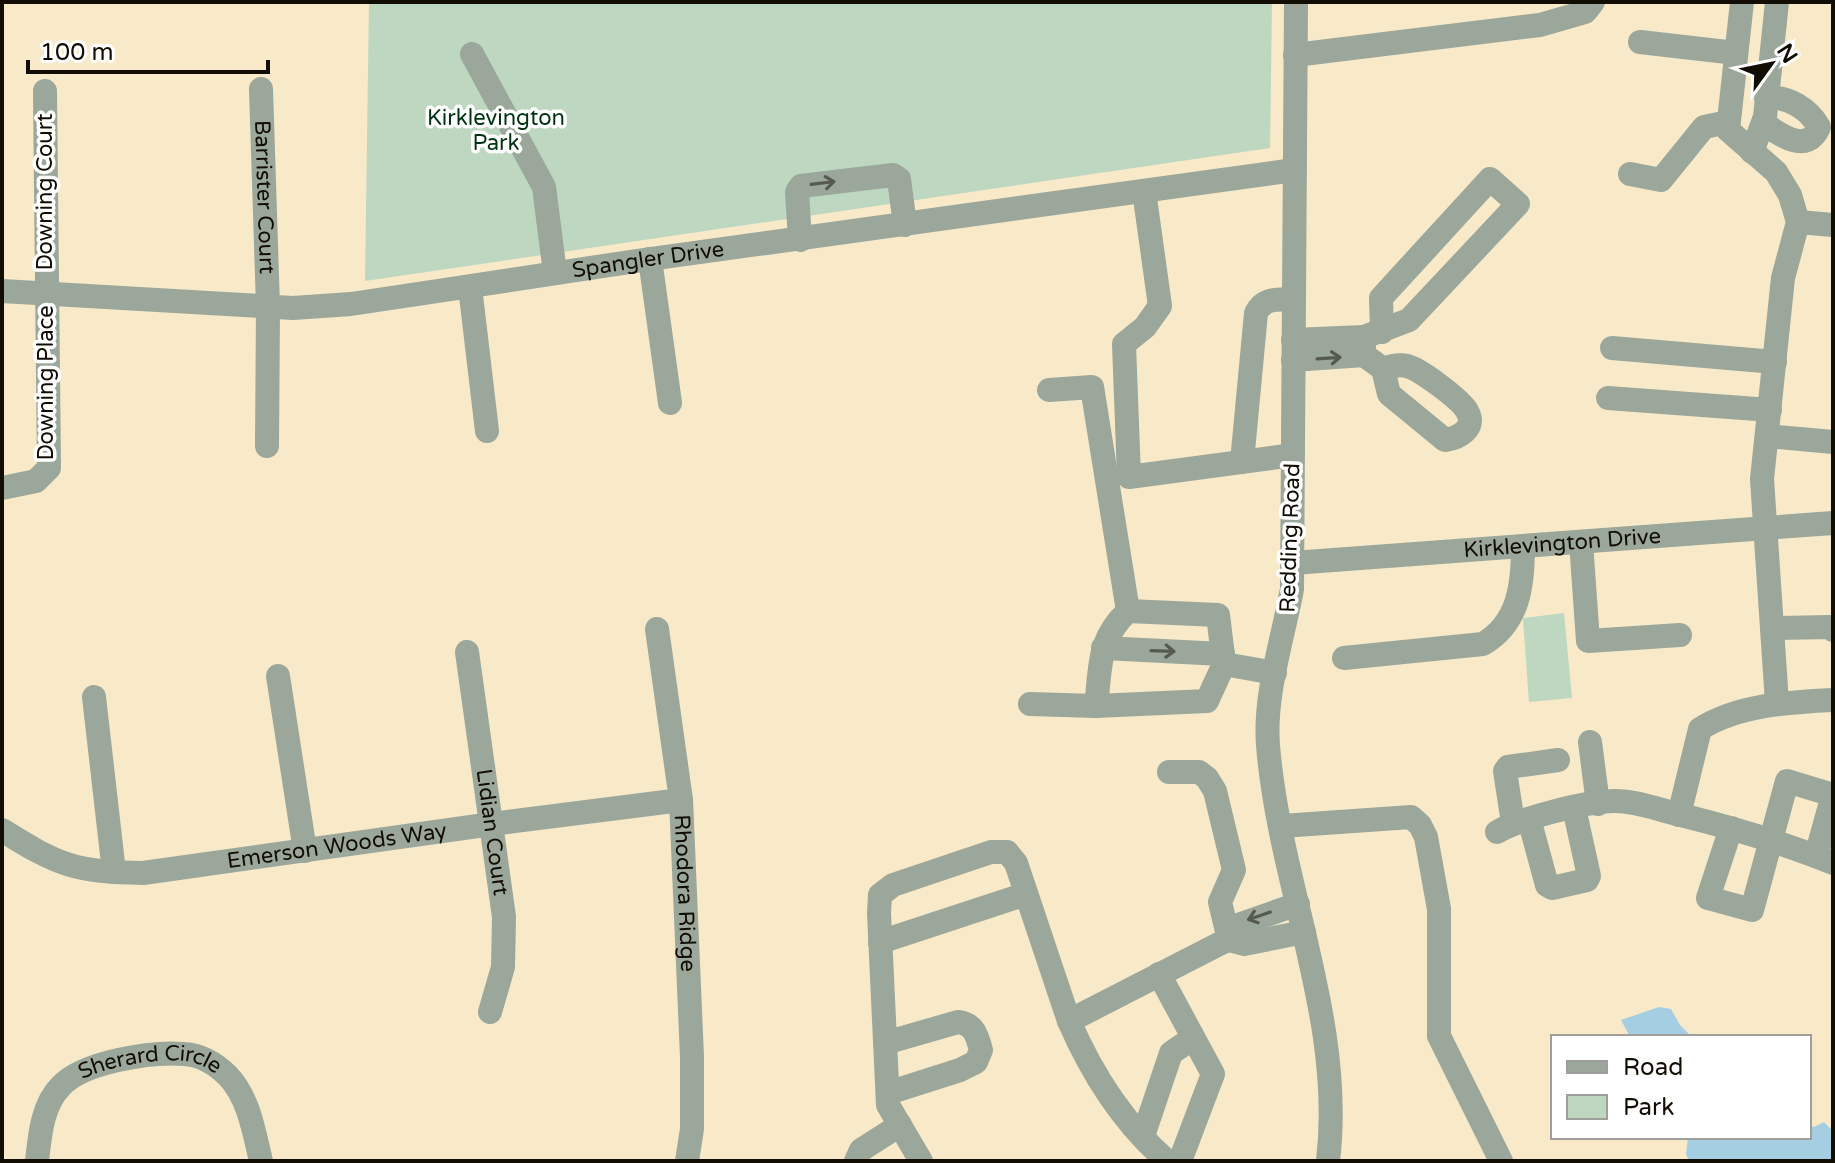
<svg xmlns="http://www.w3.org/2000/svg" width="1835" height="1163" viewBox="0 0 1835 1163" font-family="'Varela Round',sans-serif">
<rect width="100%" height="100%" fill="#f8e9c8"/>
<path fill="#bdd7c0" d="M 369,2 L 1272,2 L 1270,148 L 365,281 Z
M 1564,613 L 1572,698 L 1529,702 L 1523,618 Z"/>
<path fill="#a6cee2" d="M 1659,1007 L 1671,1009 L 1680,1025 L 1692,1037 L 1630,1037 L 1621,1020 Z
M 1824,1122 L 1833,1131 L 1833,1161 L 1689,1161 L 1686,1154 L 1688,1137 L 1809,1137 L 1809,1125 L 1814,1127 Z"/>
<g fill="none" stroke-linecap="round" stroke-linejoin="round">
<g stroke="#9aa79a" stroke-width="24">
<path d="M 1296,2 L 1292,589 C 1283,638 1264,695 1268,745 C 1279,884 1345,1020 1328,1161"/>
<path d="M 1742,2 L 1728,130 L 1776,172 L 1790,195 L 1798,222 L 1783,278 L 1762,479 L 1777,703"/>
<path d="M 1640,42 L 1736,53"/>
<path d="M 472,54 L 544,187 L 555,273"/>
<path d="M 1295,55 L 1540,25 L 1585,12 L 1593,2"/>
<path id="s1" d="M 261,89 L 268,307 L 267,446"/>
<path d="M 1763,123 C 1780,135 1807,155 1819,127 C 1809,109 1787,95 1766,98"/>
<path d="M 1752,152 L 1765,117 L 1777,2"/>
<path d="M 1630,174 L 1661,180 L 1704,127 L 1728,122"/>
<path d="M 1144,191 L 1160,306 L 1145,327 L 1124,344 L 1129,477 L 1293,455"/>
<path d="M 1798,222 L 1833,225"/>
<path d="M 800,240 L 797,192 L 801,186 L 893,175 L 899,179 L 905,225"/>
<path d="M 650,259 L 670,403"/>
<path d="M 470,287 L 487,431"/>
<path id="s2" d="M 2,291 L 293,308 L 351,304 L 650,259 L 1294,170"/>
<path d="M 1382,332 L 1381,298 L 1490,179 L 1518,204 L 1409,320 L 1364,337 L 1364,355 L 1383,369 L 1389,394 L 1445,440 C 1459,438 1477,428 1467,411 C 1461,400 1420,369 1407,366 C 1398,364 1391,366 1383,369"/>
<path d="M 1293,340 L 1364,337"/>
<path d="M 1612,348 L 1775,362"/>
<path d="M 1293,360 L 1364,355"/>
<path d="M 1049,390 L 1092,387 L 1128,611"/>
<path d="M 1608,398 L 1770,410"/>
<path d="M 1767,436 L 1833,442"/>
<path d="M 1242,462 L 1256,313 C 1264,297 1278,300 1293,299"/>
<path d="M 2,488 L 36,481 L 49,468 L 45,91"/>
<path d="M 1581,542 L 1588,641 L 1680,635"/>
<path id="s3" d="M 1293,563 L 1833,523"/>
<path d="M 1128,611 L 1218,615 L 1224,664 L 1207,701 L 1096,706 C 1101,666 1097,640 1128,611 Z"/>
<path d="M 1772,628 L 1830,627 L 1833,630"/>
<path id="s4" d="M 657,629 L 681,800 L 692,1057 L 692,1129 L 687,1161"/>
<path d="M 1103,648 L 1223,654"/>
<path id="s5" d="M 467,652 L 504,917 L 503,967 L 490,1012"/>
<path d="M 1344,658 L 1483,644 C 1519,623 1523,585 1523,546"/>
<path d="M 1224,664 L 1275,673"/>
<path d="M 278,676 L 305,851"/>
<path d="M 94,697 L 114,872"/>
<path d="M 1030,704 L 1096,706"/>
<path d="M 1590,742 L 1598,804"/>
<path d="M 1169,772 L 1199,772 L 1207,778 L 1215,791 L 1234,870 L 1220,902 L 1229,940"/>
<path d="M 1679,815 L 1700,729 C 1737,705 1790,702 1833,700"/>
<path d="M 1529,819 L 1547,885 L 1552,888 L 1587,880 L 1589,876 L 1574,808"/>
<path d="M 1513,823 L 1505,771 L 1508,767 L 1558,760"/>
<path d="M 1282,826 L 1411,817 L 1420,825 L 1426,837 L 1439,909 L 1439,1036 L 1501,1161"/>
<path d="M 1731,828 L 1708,898 L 1752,910 L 1787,781 L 1833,795 L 1816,856"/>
<path id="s6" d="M 2,830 C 59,866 76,872 143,873 L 492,824 L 681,800"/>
<path d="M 1497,832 C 1521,818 1587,801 1615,801 C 1638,801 1659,810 1681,815 C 1733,828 1784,843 1833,863"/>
<path d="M 1229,940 L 1238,925 L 1298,904"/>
<path d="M 880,942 L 1026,894"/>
<path d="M 1159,974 L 1213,1074 L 1180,1161"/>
<path d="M 885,1043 L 958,1022 C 974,1024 977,1035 981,1050 L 976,1062 L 960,1070 L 888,1093"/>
<path d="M 1143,1136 L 1171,1053 L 1193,1038"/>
<path id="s7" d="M 37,1161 C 40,1135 42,1105 61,1086 C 83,1062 152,1051 184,1054 C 201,1055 216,1064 228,1076 C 249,1098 254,1132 261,1161"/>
<path d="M 856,1161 L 861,1150 L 900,1125"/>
<path d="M 921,1161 L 888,1105 L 879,913 L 880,895 L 893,885 L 991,852 L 1007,852 L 1016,863 L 1069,1021"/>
<path d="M 1167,1161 C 1123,1123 1092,1074 1069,1021 L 1221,943 L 1229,940 L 1244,944 L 1304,932"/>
</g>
</g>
<defs><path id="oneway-shaft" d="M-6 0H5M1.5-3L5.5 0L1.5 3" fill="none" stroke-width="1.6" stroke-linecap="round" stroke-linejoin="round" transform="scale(2)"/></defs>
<g stroke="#565a4e">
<use href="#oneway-shaft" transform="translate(823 183) rotate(-7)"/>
<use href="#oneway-shaft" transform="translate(1329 358) rotate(-4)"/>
<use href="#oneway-shaft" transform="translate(1163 651) rotate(2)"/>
<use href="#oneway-shaft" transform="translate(1259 916) rotate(161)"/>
</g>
<g text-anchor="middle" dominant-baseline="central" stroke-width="7" stroke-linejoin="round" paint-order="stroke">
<g font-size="22" fill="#003410" stroke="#fff">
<text x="496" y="118">Kirklevington<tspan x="496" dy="25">Park</tspan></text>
</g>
<g font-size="22" fill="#120d03" stroke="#fff">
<text transform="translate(45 192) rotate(-90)">Downing Court</text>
<text stroke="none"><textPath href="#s1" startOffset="108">Barrister Court</textPath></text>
<text stroke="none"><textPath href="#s2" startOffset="650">Spangler Drive</textPath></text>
<text transform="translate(46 383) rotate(-90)">Downing Place</text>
<text transform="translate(1290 538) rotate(-88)">Redding Road</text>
<text stroke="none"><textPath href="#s3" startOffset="270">Kirklevington Drive</textPath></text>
<text stroke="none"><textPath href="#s5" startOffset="182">Lidian Court</textPath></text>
<text stroke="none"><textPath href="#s6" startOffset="346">Emerson Woods Way</textPath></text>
<text stroke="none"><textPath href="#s4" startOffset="266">Rhodora Ridge</textPath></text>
<text stroke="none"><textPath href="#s7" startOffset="176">Sherard Circle</textPath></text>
</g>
</g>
<rect width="1835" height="1163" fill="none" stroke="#120d03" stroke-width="8"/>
<rect x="1551" y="1035" width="260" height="104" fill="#ffffff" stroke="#a09e9a" stroke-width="2"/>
<rect x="1567" y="1061" width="40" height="12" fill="#9aa79a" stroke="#a09e9a" stroke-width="2"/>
<text x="1623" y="1075" font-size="24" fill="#120d03">Road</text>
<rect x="1567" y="1095" width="40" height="24" fill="#bdd7c0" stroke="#a09e9a" stroke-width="2"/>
<text x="1623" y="1115" font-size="24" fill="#120d03">Park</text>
<g transform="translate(1771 64) rotate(57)" stroke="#ffffff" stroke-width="6" paint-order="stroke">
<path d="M0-6L14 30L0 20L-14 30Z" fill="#120d03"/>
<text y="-12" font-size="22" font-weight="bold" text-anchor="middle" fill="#120d03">N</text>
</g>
<path d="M28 60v12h240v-12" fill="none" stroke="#120d03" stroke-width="4"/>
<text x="40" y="60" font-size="24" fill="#120d03" stroke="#ffffff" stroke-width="6" paint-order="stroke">100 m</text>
</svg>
